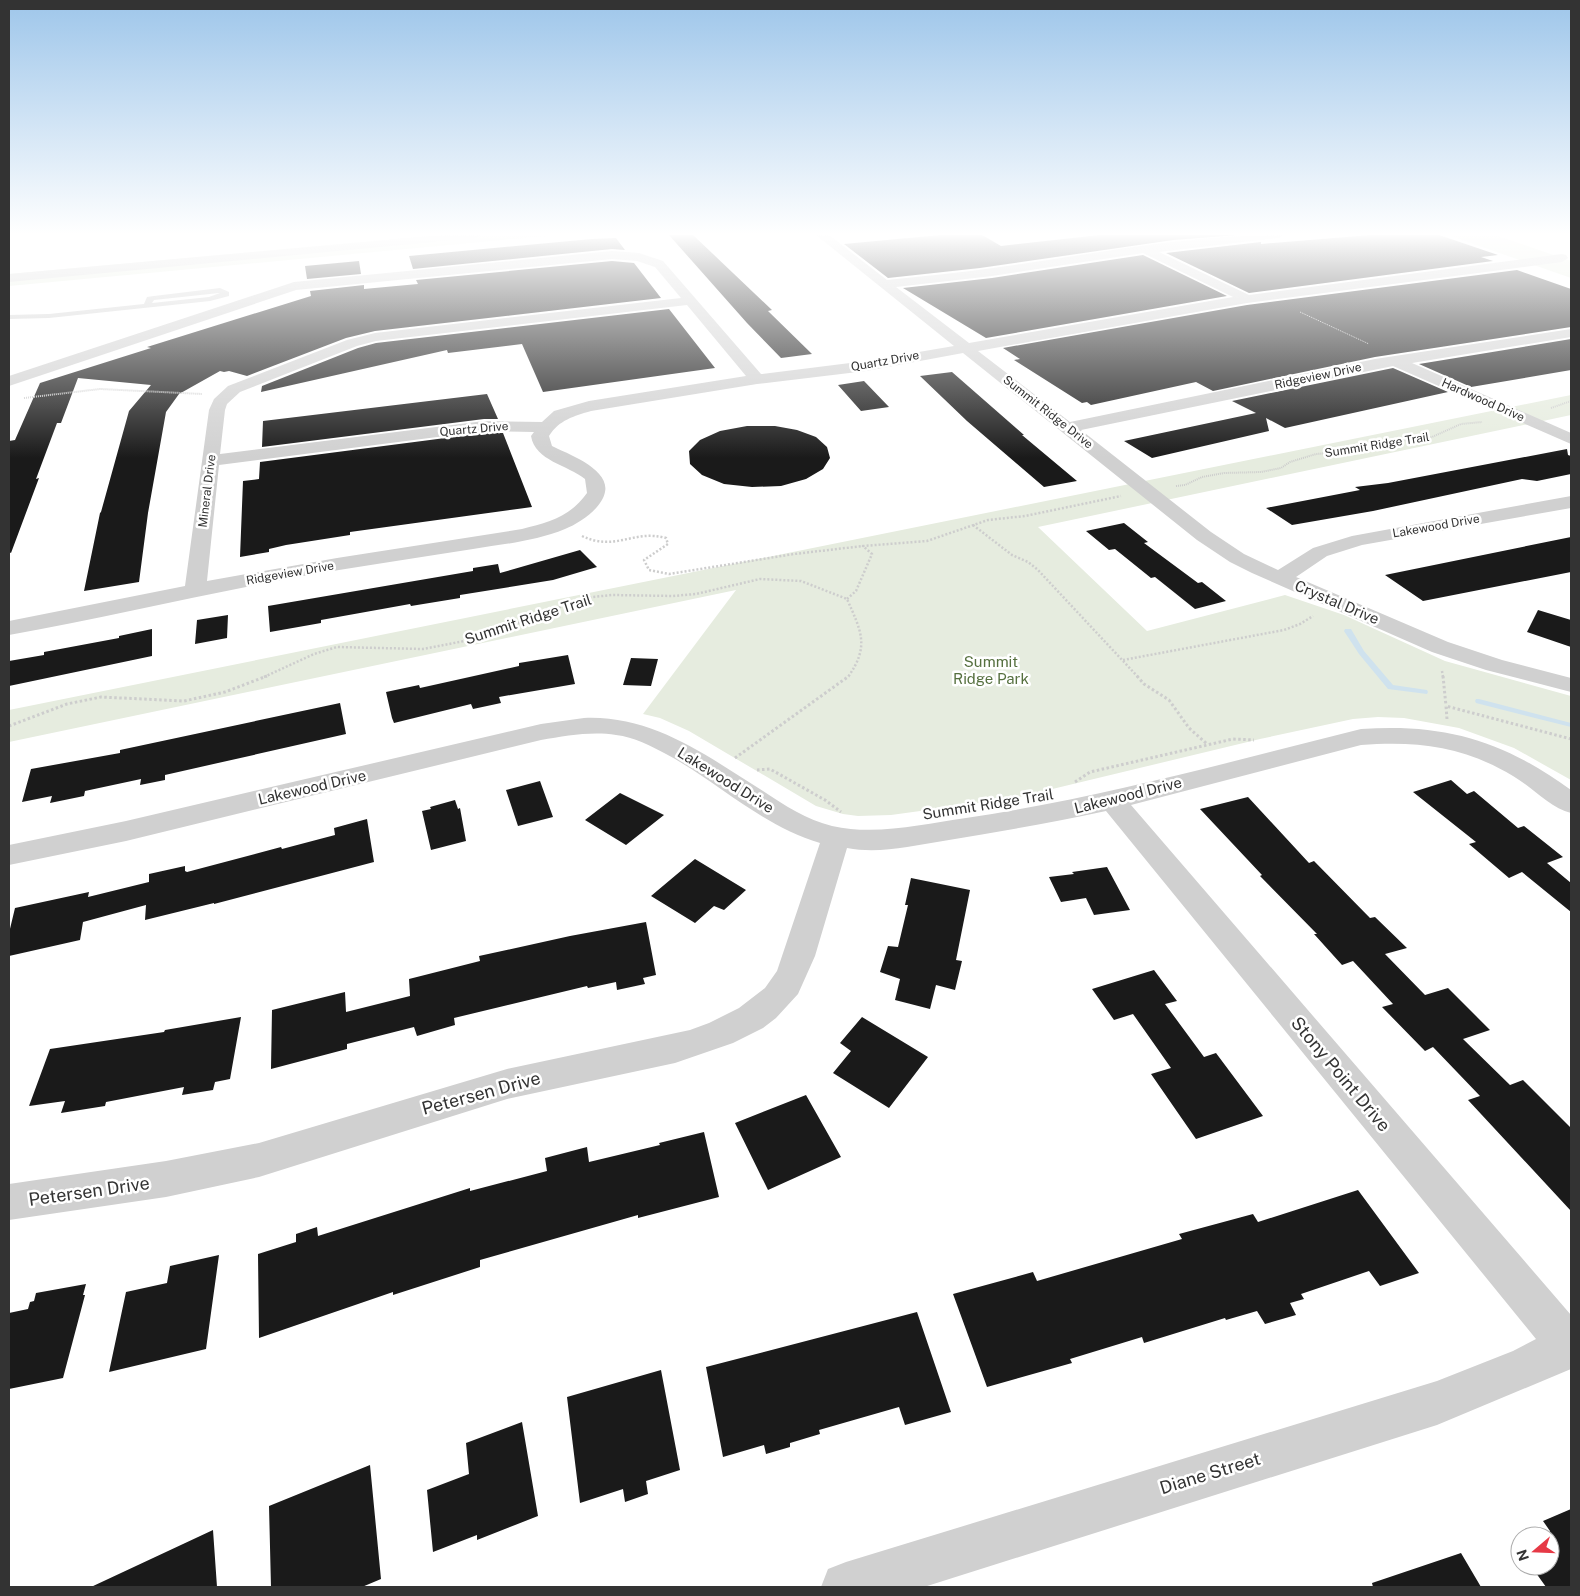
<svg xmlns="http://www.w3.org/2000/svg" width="1580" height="1596" viewBox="0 0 1580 1596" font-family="'Public Sans',sans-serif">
<rect width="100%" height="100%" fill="#fff"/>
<path fill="#e6ecdf" d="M 440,235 L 557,235 L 9,286 L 9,274 Z
M 1448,235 L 1496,235 L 1571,261 L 1571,278 Z
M 1571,395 L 1571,415 L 1038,527 L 1147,631 L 1285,595 L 1344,615 L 1445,661 L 1571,696 L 1571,780 L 1514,748 L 1459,728 L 1404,718 L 1378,717 L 1353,719 L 1260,739 L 1015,798 L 891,815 L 858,816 L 843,814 L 816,806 L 689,731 L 660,718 L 643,714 L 736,590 L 9,742 L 9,710 Z"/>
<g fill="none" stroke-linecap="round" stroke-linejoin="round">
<path fill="#cfe2ee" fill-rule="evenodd" d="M 1345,629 L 1351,629 L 1364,651 L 1393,685 L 1427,690 L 1428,692 L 1427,694 L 1388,689 L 1359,654 L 1344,631 Z
M 1476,699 L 1479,699 L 1571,723 L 1571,727 L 1476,703 L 1475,701 Z"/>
</g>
<path fill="#1a1a1a" d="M 669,235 L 693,235 L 772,310 L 768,311 L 812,354 L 781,358 L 747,323 Z
M 941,235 L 982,235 L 1001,246 L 1100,235 L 1237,235 L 1173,240 L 980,268 L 888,278 L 844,244 Z
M 1371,235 L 1439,235 L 1498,255 L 1481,257 L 1493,261 L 1249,293 L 1166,253 L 1261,242 L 1261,244 Z
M 616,238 L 625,250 L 612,249 L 413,269 L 409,256 L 592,239 Z
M 1143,255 L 1227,296 L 986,338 L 903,288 L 992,278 Z
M 359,261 L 361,274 L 307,279 L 305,266 Z
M 612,261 L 634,263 L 661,298 L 375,331 L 346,338 L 247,376 L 229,371 L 224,372 L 220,371 L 179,394 L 166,412 L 148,513 L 139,582 L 84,591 L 100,513 L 101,512 L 129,411 L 151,385 L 78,378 L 61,423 L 57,423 L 36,479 L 39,478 L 11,553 L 9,552 L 9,441 L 15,440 L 40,383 L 151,348 L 147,347 L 311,296 L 310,291 L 364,285 L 364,289 L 418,284 L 416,280 Z
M 1517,270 L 1571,289 L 1571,327 L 1375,357 L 1213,391 L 1196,382 L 1091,405 L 1087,402 L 1082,403 L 1014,360 L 1020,359 L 1003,348 L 1247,305 Z
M 669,309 L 715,368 L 543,392 L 522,344 L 448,353 L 447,350 L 261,392 L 262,386 L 358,348 L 376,343 Z
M 1571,339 L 1571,370 L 1471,387 L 1419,364 Z
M 1393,368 L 1448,392 L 1285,428 L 1266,418 L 1269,431 L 1152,458 L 1124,441 L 1256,413 L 1232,401 Z
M 952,372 L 1024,435 L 1022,435 L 1077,481 L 1044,487 L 967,421 L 920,376 Z
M 864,381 L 889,407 L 861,411 L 838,385 Z
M 487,394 L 498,419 L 484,419 L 262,447 L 263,421 Z
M 747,426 L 775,426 L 797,430 L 816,437 L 827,447 L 830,458 L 823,469 L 806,479 L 781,486 L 752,487 L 724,484 L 702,475 L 690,464 L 689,451 L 700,440 L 720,431 Z
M 484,433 L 503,433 L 532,507 L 350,532 L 350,535 L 286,545 L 269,549 L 269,552 L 240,557 L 243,481 L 259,479 L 260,462 Z
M 1567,449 L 1568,455 L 1571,456 L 1571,474 L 1537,481 L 1522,479 L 1373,511 L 1292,525 L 1266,508 L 1360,490 L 1355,487 L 1388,483 Z
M 1124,523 L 1148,542 L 1144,543 L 1198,583 L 1202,582 L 1226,601 L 1195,609 L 1155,577 L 1151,578 L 1115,549 L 1109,550 L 1086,531 Z
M 1571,537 L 1571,572 L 1423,601 L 1385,575 Z
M 580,550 L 597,567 L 553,580 L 460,595 L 460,598 L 411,606 L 410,604 L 321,620 L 321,623 L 270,632 L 268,606 L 473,571 L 473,568 L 498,564 L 500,573 Z
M 1538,610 L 1571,620 L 1571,647 L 1527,632 Z
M 228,615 L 227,638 L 195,644 L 197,620 Z
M 152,629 L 152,656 L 9,686 L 9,661 L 44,655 L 44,652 L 119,638 L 119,636 Z
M 568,655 L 575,684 L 499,697 L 501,703 L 473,709 L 471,704 L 394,723 L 392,718 L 386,692 L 419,685 L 420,688 L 519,666 L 519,663 Z
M 631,658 L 658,659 L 651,686 L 623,685 Z
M 340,703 L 346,734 L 165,775 L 165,780 L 140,785 L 141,779 L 85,791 L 84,796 L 50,803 L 52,796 L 22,802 L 31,769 L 120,753 L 120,750 Z
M 1451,780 L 1467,794 L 1474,791 L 1518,828 L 1524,826 L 1563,857 L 1547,863 L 1571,883 L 1571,912 L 1522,872 L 1509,878 L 1469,844 L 1476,842 L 1413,792 Z
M 540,781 L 553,817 L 518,826 L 506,790 Z
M 620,793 L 664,815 L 626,845 L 585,820 Z
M 1248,797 L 1309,863 L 1314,861 L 1370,918 L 1375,917 L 1407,948 L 1385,954 L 1425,995 L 1448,988 L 1490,1030 L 1463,1039 L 1510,1085 L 1523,1080 L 1571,1128 L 1571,1211 L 1468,1100 L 1480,1096 L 1433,1047 L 1425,1051 L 1382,1007 L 1393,1004 L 1353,961 L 1342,965 L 1314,934 L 1317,934 L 1260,876 L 1262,875 L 1200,809 Z
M 455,800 L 458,809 L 460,808 L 466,841 L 431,850 L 422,811 L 431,809 L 430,807 Z
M 367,819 L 374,862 L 214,904 L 214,903 L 145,920 L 146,905 L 83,922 L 80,940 L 9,956 L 9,933 L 15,908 L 89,892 L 88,897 L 149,882 L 149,874 L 185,866 L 185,871 L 187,872 L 281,847 L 282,849 L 335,835 L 334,828 Z
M 695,859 L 746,890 L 724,910 L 714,906 L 695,923 L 651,896 Z
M 1107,867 L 1130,910 L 1094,915 L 1086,898 L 1061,902 L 1049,877 L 1074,874 L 1072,872 Z
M 911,878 L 970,890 L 956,960 L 962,961 L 955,990 L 936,985 L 930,1009 L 895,1000 L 900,979 L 880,972 L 888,946 L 898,947 L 908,905 L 905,905 Z
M 646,922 L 656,975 L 643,978 L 645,984 L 617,990 L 616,982 L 588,988 L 587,986 L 454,1018 L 455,1025 L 417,1036 L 414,1027 L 347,1044 L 347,1049 L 271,1069 L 272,1010 L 345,992 L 346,1012 L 410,996 L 409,979 L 480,961 L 479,956 L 570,936 Z
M 1154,970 L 1177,1001 L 1165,1004 L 1204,1057 L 1216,1053 L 1263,1116 L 1196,1139 L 1151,1074 L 1171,1068 L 1133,1014 L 1114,1020 L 1092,989 Z
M 241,1017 L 230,1079 L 215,1082 L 213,1090 L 182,1095 L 184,1087 L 106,1102 L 105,1106 L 61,1113 L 65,1101 L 29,1106 L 50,1049 L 164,1032 L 165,1030 Z
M 862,1017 L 928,1057 L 889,1108 L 833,1073 L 851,1051 L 840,1043 Z
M 806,1095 L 841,1157 L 768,1190 L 735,1123 Z
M 704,1132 L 719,1197 L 638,1218 L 638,1215 L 480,1260 L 480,1267 L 393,1295 L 393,1292 L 259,1338 L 258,1254 L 296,1242 L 296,1234 L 317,1227 L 318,1236 L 470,1188 L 470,1191 L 547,1171 L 545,1158 L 587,1147 L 589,1162 L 660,1145 L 659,1143 Z
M 1358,1190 L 1419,1273 L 1380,1286 L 1369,1271 L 1301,1294 L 1304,1299 L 1290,1303 L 1296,1315 L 1265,1324 L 1257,1311 L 1226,1320 L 1225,1318 L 1144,1343 L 1142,1337 L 1070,1359 L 1072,1363 L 987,1387 L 953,1294 L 1033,1272 L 1037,1281 L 1182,1239 L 1179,1234 L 1253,1214 L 1258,1222 Z
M 219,1255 L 206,1349 L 109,1372 L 126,1292 L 167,1283 L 170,1266 Z
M 86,1284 L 83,1295 L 85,1295 L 63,1378 L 9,1389 L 9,1313 L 28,1309 L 30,1302 L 34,1301 L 36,1293 Z
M 917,1312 L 951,1412 L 905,1425 L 899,1407 L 819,1430 L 820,1434 L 790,1443 L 790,1447 L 766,1454 L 764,1445 L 723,1457 L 706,1367 Z
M 661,1370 L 680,1470 L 646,1481 L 648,1494 L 625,1502 L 623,1489 L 580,1503 L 567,1397 Z
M 522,1422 L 538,1516 L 477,1540 L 477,1535 L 433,1552 L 427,1490 L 469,1474 L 466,1443 Z
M 370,1465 L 381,1579 L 362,1587 L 271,1587 L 269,1506 Z
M 1571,1509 L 1571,1587 L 1546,1587 L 1531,1566 L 1550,1566 L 1550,1531 L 1543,1521 Z
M 213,1530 L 217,1587 L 91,1587 Z
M 1461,1553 L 1481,1587 L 1373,1587 L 1372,1583 Z"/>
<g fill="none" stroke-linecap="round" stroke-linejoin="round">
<path stroke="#cdcdcd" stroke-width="1" stroke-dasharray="1 1" stroke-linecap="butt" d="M 1300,312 L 1369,344"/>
<path stroke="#cdcdcd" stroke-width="2" stroke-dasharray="1 1" stroke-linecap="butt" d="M 24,398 L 100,389 L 202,394
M 1551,408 L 1571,401
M 1176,486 L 1185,485 L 1202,477 L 1224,473 L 1261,472 L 1281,468 L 1290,462 L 1316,454 L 1352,451 L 1384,441 L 1416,440 L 1432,437 L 1461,424 L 1482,422"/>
<path stroke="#cdcdcd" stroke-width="2.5" stroke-dasharray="2 2" stroke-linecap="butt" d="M 973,525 L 1012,555 L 1028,562 L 1038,570 L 1138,677
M 582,536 C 615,552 634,529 666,538 L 668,544 L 644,560 L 649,570 L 669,574 L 794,554 L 863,546
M 847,599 L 856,591 L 872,554 L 863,546 L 927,541 L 988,520 L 1025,516 L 1121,496
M 1123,660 L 1284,630 L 1300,624 L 1313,616
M 1442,671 L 1443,677
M 264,677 L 314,654 L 337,647 L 423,649 L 480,638 L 583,598 L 612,595 L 673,596 L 696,594 L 760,579 L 801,581 L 847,599 C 861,631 870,646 848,677"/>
<path stroke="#cdcdcd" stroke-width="3" stroke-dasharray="2.5 2.5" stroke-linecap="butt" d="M 1137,676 L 1144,684 L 1169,700 L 1189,728 L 1207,744
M 1443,676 L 1446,706
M 1447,719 L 1446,706 L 1571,739
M 9,726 L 67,704 L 101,697 L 184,701 L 225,692 L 267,676
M 735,758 L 849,676
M 757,770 L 770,769 L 825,800 L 841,812
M 1075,782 L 1090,772 L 1233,739 L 1254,740"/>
<path fill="#d0d0d0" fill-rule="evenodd" d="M 220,288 L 229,292 L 229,296 L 210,301 L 49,318 L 9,319 L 9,315 L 49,314 L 144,304 L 147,297 L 154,296 ZM 219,293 L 220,293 L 209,297 L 152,303 L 154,300 Z"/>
<path fill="#d0d0d0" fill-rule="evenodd" d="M 442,235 L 482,235 L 476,238 L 9,282 L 9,274 Z
M 816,235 L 829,235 L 887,280 C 922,276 958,273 993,268 C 1089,255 1185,235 1283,235 L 1281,237 L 1277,238 L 1159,252 L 1249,295 L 1562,254 L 1566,255 L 1568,258 L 1562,262 L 1247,303 L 978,351 L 1070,422 L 1375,359 L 1571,329 L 1571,337 L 1412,363 L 1571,433 L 1571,444 L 1393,366 L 1081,430 L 1211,532 L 1244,554 L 1278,570 L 1313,548 L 1352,536 L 1571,496 L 1571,508 L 1362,545 L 1327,556 L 1296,577 L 1448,642 L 1502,660 L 1571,678 L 1571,692 L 1486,670 L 1432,652 L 1252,573 L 1230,562 L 1197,540 L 963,353 L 866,371 L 757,384 L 591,411 C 574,416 559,420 549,436 L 552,446 C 568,454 610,469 605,492 C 602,508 580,523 565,529 C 536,541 504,544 473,549 C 428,556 383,563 339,570 C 228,588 119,615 9,635 L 9,621 L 185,586 L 209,410 L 214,399 L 228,386 L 347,340 L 375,333 L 681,298 L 655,267 L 637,261 L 612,259 L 296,290 L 9,386 L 9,376 L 294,282 L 612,251 L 639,253 L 663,261 L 761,374 L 866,361 L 954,346 ZM 1143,253 L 1233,297 L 969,343 L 896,287 L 992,276 ZM 687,305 L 746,376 L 589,401 L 554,411 L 542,422 L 484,421 L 220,454 L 225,410 L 227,404 L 240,392 L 357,346 L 376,341 ZM 484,431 L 534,432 L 531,436 C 535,461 568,465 585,479 L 587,493 C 570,517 549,522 522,529 L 337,558 L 207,581 L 219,465 Z
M 584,718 C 653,715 707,756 763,791 C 784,805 807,820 832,826 C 877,836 922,824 966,818 C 1100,798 1229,762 1361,729 C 1445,723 1504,741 1571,790 L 1571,813 C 1550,808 1532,787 1513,776 C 1463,746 1418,741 1361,745 L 1131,805 L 1571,1315 L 1571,1369 L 1437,1425 L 924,1587 L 821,1587 L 828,1569 L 846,1562 L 1437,1381 L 1513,1351 L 1536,1339 L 1106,811 C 1051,823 997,832 943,841 C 911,846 879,854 847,848 L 815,956 L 798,994 L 776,1018 L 763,1028 L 733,1043 L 675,1063 L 507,1099 L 259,1177 L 166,1197 L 9,1220 L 9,1184 L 166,1161 L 259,1143 L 507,1069 L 690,1030 L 709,1023 L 739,1008 L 765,988 L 777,971 L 820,843 C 762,826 718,782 666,754 C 651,746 634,737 616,735 C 591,731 566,736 541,740 L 126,841 L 9,865 L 9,845 L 126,821 L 541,724 Z"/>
</g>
<linearGradient id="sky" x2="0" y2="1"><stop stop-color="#9ec6ea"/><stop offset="0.51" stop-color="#fff"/><stop offset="1" stop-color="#fff" stop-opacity="0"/></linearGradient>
<rect width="1580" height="458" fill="url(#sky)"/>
<g text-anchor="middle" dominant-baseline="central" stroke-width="5" stroke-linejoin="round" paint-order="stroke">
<g font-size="12" fill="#333" stroke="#fff">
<text transform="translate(885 361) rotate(-10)">Quartz Drive</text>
<text transform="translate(1318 376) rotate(-12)">Ridgeview Drive</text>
<text transform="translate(1483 400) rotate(24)">Hardwood Drive</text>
<text transform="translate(1048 412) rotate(38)">Summit Ridge Drive</text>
<text transform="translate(474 429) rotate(-5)">Quartz Drive</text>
<text transform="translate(1377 445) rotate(-9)">Summit Ridge Trail</text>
<text transform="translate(207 491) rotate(-83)">Mineral Drive</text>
<text transform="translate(1436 526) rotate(-10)">Lakewood Drive</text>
<text transform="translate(290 573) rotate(-10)">Ridgeview Drive</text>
</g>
<g font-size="15" fill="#333" stroke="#fff">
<text transform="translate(1337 602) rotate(23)">Crystal Drive</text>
<text transform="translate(528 619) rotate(-18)">Summit Ridge Trail</text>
<text transform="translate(726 780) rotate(32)">Lakewood Drive</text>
<text transform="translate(312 787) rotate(-13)">Lakewood Drive</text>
<text transform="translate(1128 795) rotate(-14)">Lakewood Drive</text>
<text transform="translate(988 804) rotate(-9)">Summit Ridge Trail</text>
</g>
<g font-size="15" fill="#56703f" stroke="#fff">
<text x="991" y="661">Summit<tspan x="991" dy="17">Ridge Park</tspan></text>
</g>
<g font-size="18" fill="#333" stroke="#fff">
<text transform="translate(1341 1074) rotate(50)">Stony Point Drive</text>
<text transform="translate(481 1093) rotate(-15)">Petersen Drive</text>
<text transform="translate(89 1191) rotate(-8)">Petersen Drive</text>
<text transform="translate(1210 1473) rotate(-17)">Diane Street</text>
</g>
</g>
<rect width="1580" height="1596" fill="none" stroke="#333333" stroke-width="20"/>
<g transform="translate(1535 1551) rotate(251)"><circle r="24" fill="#ffffff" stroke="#adadad"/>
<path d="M0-4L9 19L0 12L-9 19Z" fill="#e63946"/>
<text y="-8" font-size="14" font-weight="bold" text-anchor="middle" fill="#333333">N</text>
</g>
</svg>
